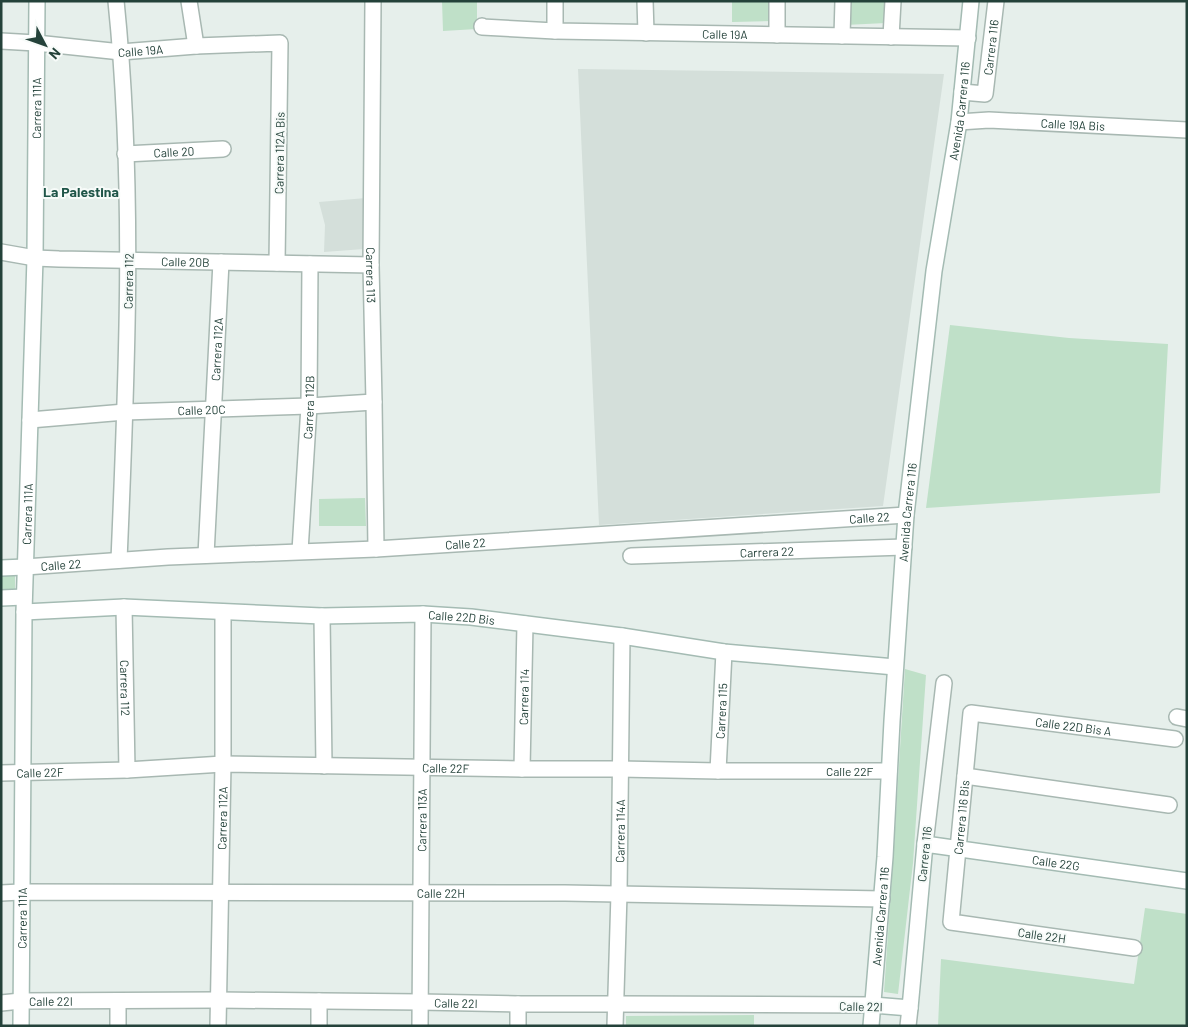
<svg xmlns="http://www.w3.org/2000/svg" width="1188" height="1027" viewBox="0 0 1188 1027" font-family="Barlow,sans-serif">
<rect width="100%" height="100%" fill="#e6efeb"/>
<path fill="#d4dfda" d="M 578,69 L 944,74 L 883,506 L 599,525 Z
M 366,198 L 364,249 L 324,252 L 325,225 L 319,202 Z"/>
<path fill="#bfe0c8" d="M 442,1 L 477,1 L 477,29 L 443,31 Z
M 732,1 L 772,1 L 772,21 L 732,22 Z
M 846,1 L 887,1 L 886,23 L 845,25 Z
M 950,325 L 1069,338 L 1168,344 L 1160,493 L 926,508 Z
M 365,498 L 366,526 L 319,526 L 319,499 Z
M 1,574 L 15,574 L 15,591 L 1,592 Z
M 905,669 L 926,675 L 913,863 L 898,994 L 884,992 L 893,861 Z
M 1145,908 L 1187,914 L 1187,1026 L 938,1026 L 941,959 L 1134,984 Z
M 754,1015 L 754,1026 L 626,1026 L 626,1016 Z"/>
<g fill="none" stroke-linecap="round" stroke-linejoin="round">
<g stroke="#a8b8b2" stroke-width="18">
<g id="street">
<path d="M 116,1 C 135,187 127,374 119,560"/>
<path d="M 189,1 L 196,46"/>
<path id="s1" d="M 373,1 L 371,265 L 374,402 L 376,549"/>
<path d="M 645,1 L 646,33"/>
<path d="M 777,1 L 777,35"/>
<path id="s2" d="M 482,26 L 482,27 L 555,31 L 968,38"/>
<path d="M 555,31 L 555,1"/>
<path d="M 842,36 L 843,1"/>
<path d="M 891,37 L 893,1"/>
<path id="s3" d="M 1,41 L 36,43 L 121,52 L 196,46 L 280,43 L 277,263"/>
<path id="s4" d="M 962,92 L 985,94 L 996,1"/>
<path id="s5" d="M 959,122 L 989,120 L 1187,130"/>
<path id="s6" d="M 125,154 L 223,149"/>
<path id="s7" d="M 1,252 L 35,258 L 59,259 L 371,265"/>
<path id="s8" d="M 30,420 L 125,412 L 309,406 L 374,402"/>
<path id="s9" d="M 300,551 L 309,406 L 310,264"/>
<path id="s10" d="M 206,555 L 221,262"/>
<path id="s11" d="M 631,556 L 904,547"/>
<path id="s12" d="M 25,567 L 168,557 L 376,549 L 906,515"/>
<path id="s13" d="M 124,607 L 127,770"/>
<path d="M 322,616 L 324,766"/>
<path d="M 1177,717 L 1187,719"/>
<path id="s14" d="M 522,769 L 525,624"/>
<path id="s15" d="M 718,771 L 724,652"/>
<path id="s16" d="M 1,773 L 127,770 L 223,764 L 522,769 L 620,769 L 718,771 L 889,771"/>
<path d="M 965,776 L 1169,805"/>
<path d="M 925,844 L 944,683"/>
<path id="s17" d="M 1,893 L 21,892 L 565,893 L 882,899"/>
<path id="s18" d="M 1134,948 L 951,922 L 971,713 L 1175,739"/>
<path id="s19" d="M 1,1003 L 21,1001 L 218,1000 L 420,1002 L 518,1004 L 615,1004 L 873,1005"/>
<path d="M 118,1026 L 118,1001"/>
<path id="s20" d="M 218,1026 L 223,764 L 223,612"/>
<path d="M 319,1026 L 319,1001"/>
<path id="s21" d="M 420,1026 L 423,614"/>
<path d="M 518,1026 L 518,1004"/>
<path id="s22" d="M 615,1026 L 619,894 L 622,636"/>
<path d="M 908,1026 L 910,1008"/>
</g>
</g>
<g stroke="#a4bbb3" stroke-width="18">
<g id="secondary">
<path d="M 1,568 L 25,567"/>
<path d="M 1,598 L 24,597"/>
<path id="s23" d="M 24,612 L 124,607 L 322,616 L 423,614 L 471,617 L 622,636 L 724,652 L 895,667"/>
<path id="s24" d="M 873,1005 L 910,1008 L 925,844 L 1187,881"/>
<path id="s25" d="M 21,1026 L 24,612 L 35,258 L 37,1"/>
<path id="s26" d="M 871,1026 L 885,857 L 892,721 L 906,515 L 934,271 L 959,122 L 971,1"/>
</g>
</g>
<use href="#street" stroke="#fff" stroke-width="15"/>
<use href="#secondary" stroke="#fff" stroke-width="15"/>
</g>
<g text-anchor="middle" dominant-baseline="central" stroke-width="4" stroke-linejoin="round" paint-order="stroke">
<g font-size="12" fill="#24423a" stroke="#f7fbf9">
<text stroke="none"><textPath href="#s2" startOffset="244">Calle 19A</textPath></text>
<text stroke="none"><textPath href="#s4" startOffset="70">Carrera 116</textPath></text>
<text stroke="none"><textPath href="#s3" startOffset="140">Calle 19A</textPath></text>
<text stroke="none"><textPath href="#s25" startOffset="918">Carrera 111A</textPath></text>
<text stroke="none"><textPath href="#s26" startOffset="920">Avenida Carrera 116</textPath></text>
<text stroke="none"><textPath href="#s5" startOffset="114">Calle 19A Bis</textPath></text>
<text stroke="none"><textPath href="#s6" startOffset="49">Calle 20</textPath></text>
<text transform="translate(279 153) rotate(-89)">Carrera 112A Bis</text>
<text stroke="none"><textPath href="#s7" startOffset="185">Calle 20B</textPath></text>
<text stroke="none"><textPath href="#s1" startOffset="274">Carrera 113</textPath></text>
<text transform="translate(128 281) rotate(-89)">Carrera 112</text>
<text stroke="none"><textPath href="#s10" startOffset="206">Carrera 112A</textPath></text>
<text stroke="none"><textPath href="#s9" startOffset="144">Carrera 112B</textPath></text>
<text stroke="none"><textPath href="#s8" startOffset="172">Calle 20C</textPath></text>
<text stroke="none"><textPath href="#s26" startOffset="515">Avenida Carrera 116</textPath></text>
<text stroke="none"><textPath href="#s25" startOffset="512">Carrera 111A</textPath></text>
<text stroke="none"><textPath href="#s12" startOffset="846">Calle 22</textPath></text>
<text stroke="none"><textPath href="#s12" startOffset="441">Calle 22</textPath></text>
<text stroke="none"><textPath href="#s11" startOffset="136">Carrera 22</textPath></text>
<text stroke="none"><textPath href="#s12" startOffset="36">Calle 22</textPath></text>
<text stroke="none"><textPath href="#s23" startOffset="438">Calle 22D Bis</textPath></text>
<text stroke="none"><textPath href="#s13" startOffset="81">Carrera 112</textPath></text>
<text stroke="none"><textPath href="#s14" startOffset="72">Carrera 114</textPath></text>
<text stroke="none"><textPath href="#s15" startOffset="60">Carrera 115</textPath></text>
<text stroke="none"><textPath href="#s18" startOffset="498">Calle 22D Bis A</textPath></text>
<text stroke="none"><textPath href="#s16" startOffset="445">Calle 22F</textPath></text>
<text stroke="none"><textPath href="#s16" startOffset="849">Calle 22F</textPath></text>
<text stroke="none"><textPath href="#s16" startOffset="39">Calle 22F</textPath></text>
<text stroke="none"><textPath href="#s18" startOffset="290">Carrera 116 Bis</textPath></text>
<text stroke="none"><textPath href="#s20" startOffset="208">Carrera 112A</textPath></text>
<text stroke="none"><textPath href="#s21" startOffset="206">Carrera 113A</textPath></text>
<text stroke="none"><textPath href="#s22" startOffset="195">Carrera 114A</textPath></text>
<text transform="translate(924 854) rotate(-84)">Carrera 116</text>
<text stroke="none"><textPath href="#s24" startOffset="334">Calle 22G</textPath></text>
<text stroke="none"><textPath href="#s17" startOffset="440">Calle 22H</textPath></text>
<text stroke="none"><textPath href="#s26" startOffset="110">Avenida Carrera 116</textPath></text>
<text stroke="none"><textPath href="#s25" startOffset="108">Carrera 111A</textPath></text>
<text transform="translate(1042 935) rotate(8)">Calle 22H</text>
<text stroke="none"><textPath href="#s19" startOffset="50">Calle 22I</textPath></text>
<text stroke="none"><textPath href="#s19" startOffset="455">Calle 22I</textPath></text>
<text transform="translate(861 1006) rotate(1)">Calle 22I</text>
</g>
<g font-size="14" font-weight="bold" fill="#1f5548" stroke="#f7fbf9">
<text x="81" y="191">La Palestina</text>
</g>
</g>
<rect width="1188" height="1027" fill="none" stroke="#24423a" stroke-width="5"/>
<g transform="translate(45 45) rotate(131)" stroke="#f7fbf9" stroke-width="4" paint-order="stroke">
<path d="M0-4L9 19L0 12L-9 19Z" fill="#24423a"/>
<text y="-8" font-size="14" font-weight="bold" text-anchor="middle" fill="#24423a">N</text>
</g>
</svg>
